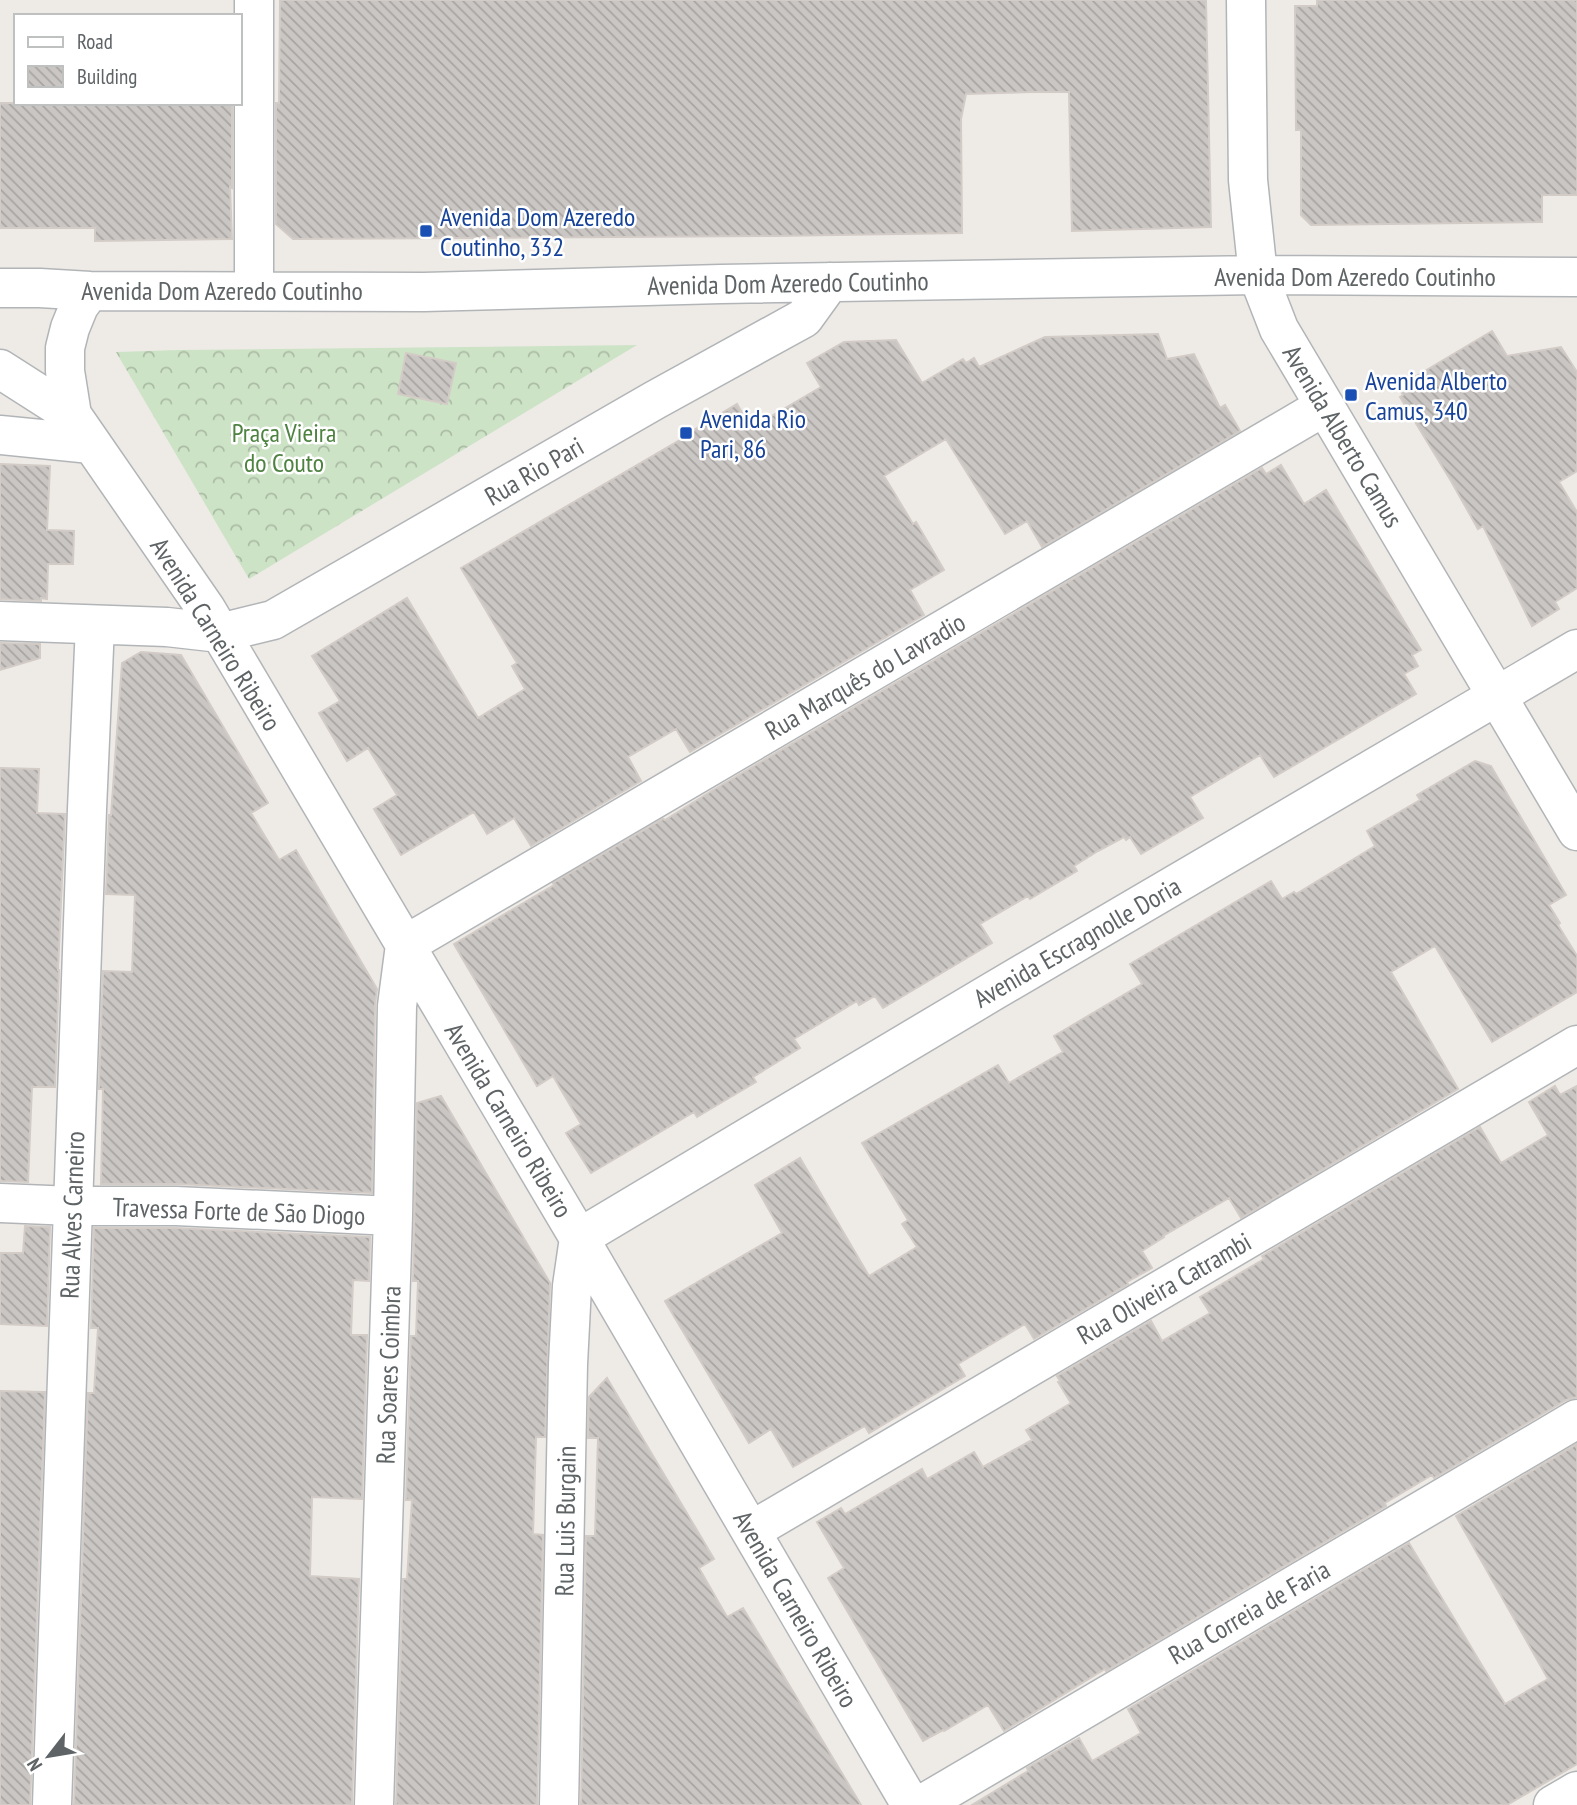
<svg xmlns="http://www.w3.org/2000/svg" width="1577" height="1805" viewBox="0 0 1577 1805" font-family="'PT Sans Narrow',sans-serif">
<defs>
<pattern id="forest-crowns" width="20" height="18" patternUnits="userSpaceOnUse" patternTransform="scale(1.75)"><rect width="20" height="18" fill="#cde3c6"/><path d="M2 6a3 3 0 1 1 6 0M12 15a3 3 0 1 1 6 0" fill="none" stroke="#aabca4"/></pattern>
<pattern id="building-back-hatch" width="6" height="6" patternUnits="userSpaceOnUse" patternTransform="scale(1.75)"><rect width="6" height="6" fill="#cac6c3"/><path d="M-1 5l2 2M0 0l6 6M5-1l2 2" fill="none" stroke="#a7a4a2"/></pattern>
</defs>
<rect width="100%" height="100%" fill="#eeebe7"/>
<path fill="url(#forest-crowns)" d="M 637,345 L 249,579 L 116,352 L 178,350 Z"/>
<path fill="url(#building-back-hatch)" stroke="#d3cbc6" stroke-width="2" d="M 280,0 L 1206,0 L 1211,227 L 1072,231 L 1069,92 L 1032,92 L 966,94 L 961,119 L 962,233 L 774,236 L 293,239 L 276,224 L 276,103 L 279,103 Z
M 1317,0 L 1577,0 L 1577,195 L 1542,195 L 1542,222 L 1311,225 L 1301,215 L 1301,130 L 1296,130 L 1295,6 L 1317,6 Z
M 0,103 L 232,103 L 232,188 L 230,187 L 232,239 L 95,241 L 95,228 L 0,228 Z
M 1492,331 L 1507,356 L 1561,347 L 1577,372 L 1577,471 L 1559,482 L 1577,512 L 1577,588 L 1555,602 L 1559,609 L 1532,626 L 1483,526 L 1478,529 L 1451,481 L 1400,397 L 1403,395 L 1398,387 Z
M 1158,334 L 1167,359 L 1194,354 L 1220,408 L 1225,405 L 1240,431 L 1042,547 L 1027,521 L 1005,534 L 946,439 L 884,476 L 913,524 L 916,522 L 944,570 L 910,590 L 924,615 L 690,752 L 676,729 L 628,757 L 641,781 L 531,846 L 514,818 L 487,834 L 474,812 L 401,855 L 374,809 L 397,795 L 368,748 L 347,761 L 319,713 L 340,701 L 312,656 L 407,598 L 478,718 L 525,689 L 512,666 L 517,663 L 461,568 L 690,434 L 689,433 L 737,404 L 751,428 L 821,387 L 807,363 L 844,342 L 896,340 L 922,383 L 963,359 L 966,363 L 974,358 L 979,367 L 1045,337 Z
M 406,353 L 456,363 L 447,404 L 398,394 Z
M 0,464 L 50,466 L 47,530 L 74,531 L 73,564 L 48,564 L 47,599 L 41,598 L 41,601 L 0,599 Z
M 1281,465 L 1304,504 L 1326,490 L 1421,650 L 1412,655 L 1418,666 L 1404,674 L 1416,694 L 1274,777 L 1260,755 L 1190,797 L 1203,818 L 1141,854 L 1130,837 L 1126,840 L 1124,837 L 1098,851 L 1074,866 L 1077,871 L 1030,899 L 1028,896 L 980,924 L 992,943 L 883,1008 L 875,996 L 859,1005 L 857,1001 L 794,1039 L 800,1048 L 753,1077 L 756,1082 L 697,1117 L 694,1112 L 591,1173 L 566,1133 L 581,1124 L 553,1076 L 537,1086 L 454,944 L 554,885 L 553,883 L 663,819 L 665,820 L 713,790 L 1262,468 L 1266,474 Z
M 0,643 L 40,644 L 40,658 L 0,670 Z
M 141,652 L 181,655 L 268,803 L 251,813 L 279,860 L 296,850 L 377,989 L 375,1005 L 372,1193 L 177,1184 L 101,1184 L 103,1089 L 99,1089 L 103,971 L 132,972 L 135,895 L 106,894 L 109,815 L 111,815 L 122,663 Z
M 1475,761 L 1491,766 L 1566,895 L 1549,905 L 1560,923 L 1558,925 L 1577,956 L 1577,992 L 1492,1042 L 1435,946 L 1391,972 L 1458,1089 L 1241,1218 L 1229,1198 L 1163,1236 L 1164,1237 L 1142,1251 L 1152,1268 L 1127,1282 L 1128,1284 L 1034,1339 L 1025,1324 L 958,1364 L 965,1376 L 869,1433 L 865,1426 L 793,1467 L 771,1429 L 749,1443 L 665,1301 L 782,1233 L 755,1185 L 800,1158 L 869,1276 L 917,1247 L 902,1224 L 908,1220 L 862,1143 L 998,1065 L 1009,1083 L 1063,1052 L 1054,1036 L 1142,984 L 1130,964 L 1271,881 L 1282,899 L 1294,892 L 1296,894 L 1375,846 L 1367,831 L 1420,800 L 1417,795 Z
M 0,768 L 39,769 L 37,813 L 65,814 L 58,970 L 59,970 L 55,1087 L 32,1087 L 28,1182 L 0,1181 Z
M 1555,1086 L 1560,1095 L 1577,1086 L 1577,1397 L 1566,1400 L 1434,1478 L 1432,1475 L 1385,1503 L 1386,1506 L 1106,1671 L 1105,1669 L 1004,1731 L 988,1705 L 944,1731 L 943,1730 L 923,1741 L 828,1578 L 844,1568 L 817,1522 L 841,1508 L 845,1514 L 922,1469 L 927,1479 L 974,1452 L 983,1467 L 1032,1440 L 1026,1430 L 1071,1403 L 1058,1382 L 1060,1381 L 1057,1376 L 1151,1321 L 1162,1341 L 1210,1313 L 1200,1297 L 1264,1259 L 1262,1256 L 1480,1127 L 1501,1163 L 1548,1135 L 1529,1102 Z
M 441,1096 L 550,1283 L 545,1437 L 536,1437 L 533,1534 L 543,1535 L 537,1805 L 396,1805 L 403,1579 L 407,1579 L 412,1500 L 406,1500 L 411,1336 L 416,1336 L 418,1281 L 413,1281 L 417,1103 Z
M 25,1226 L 50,1227 L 47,1326 L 0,1324 L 0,1253 L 23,1253 Z
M 94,1228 L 175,1228 L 370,1237 L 369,1281 L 353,1280 L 351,1335 L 367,1335 L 362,1499 L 312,1497 L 310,1576 L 359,1579 L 352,1805 L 74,1805 L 88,1393 L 94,1393 L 98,1328 L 91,1328 Z
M 607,1378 L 714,1559 L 699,1568 L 727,1617 L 743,1608 L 861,1805 L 581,1805 L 586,1536 L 595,1536 L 598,1438 L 588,1438 L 589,1397 Z
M 0,1391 L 45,1392 L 30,1805 L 0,1805 Z
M 1577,1444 L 1577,1764 L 1507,1805 L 972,1805 L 1028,1771 L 1027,1768 L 1079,1738 L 1092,1761 L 1141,1733 L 1128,1709 L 1409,1543 L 1505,1704 L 1548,1679 L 1456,1516 Z"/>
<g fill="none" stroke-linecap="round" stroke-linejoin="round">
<g stroke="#b2b5b7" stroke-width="41">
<path id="minor" d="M 254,0 L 254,290
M 1246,0 L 1248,180 L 1258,275 L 1279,329 L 1577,831
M 0,288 L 40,288 L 90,291 L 424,292 L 721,284 L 1258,275 L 1577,277
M 90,291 L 79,306 L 70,328 L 65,348 L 65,371 L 72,415 L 206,609 L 579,1238 L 911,1805
M 0,369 L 72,415
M 0,435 L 91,444
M 0,621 L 167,627 L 220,633 L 273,620 L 655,400 L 804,318 L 830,282
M 0,1203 L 73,1206 L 176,1206 L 393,1216
M 751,1531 L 1577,1045
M 52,1805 L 87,809 L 95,625
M 374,1805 L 393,1216 L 397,1006 L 405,945 L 1325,406
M 559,1805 L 568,1364 L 572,1286 L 579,1238 L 990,993 L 1577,649
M 921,1805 L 1577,1419
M 1553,1805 L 1577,1791"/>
</g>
<use href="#minor" stroke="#fff" stroke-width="38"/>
</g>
<g fill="#1a4fb4" stroke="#fff" stroke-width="2.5">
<rect x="419" y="224" width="14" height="14" rx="3.5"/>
<rect x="1344" y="388" width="14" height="14" rx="3.5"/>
<rect x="679" y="426" width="14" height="14" rx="3.5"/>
</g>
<g text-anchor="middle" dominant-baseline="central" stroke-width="5" stroke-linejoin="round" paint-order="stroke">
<g font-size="26" fill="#164399" stroke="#fff" text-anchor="start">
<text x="440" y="216">Avenida Dom Azeredo<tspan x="440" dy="30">Coutinho, 332</tspan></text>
<text x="1365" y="380">Avenida Alberto<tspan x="1365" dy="30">Camus, 340</tspan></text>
<text x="700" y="418">Avenida Rio<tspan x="700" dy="30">Pari, 86</tspan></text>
</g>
<g font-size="26" fill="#5e6365" stroke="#fff">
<text x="1355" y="276">Avenida Dom Azeredo Coutinho</text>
<text transform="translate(788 283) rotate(-1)">Avenida Dom Azeredo Coutinho</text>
<text x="222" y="290">Avenida Dom Azeredo Coutinho</text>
<text transform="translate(1343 436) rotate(59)">Avenida Alberto Camus</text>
<text transform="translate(534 471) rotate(-30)">Rua Rio Pari</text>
<text transform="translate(216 634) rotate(58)">Avenida Carneiro Ribeiro</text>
<text transform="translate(865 676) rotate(-30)">Rua Marquês do Lavradio</text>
<text transform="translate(1077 942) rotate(-30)">Avenida Escragnolle Doria</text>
<text transform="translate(509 1120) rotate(59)">Avenida Carneiro Ribeiro</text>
<text transform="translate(239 1211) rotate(2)">Travessa Forte de São Diogo</text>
<text transform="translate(72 1215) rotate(-88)">Rua Alves Carneiro</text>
<text transform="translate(1164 1288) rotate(-30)">Rua Oliveira Catrambi</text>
<text transform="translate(388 1375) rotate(-88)">Rua Soares Coimbra</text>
<text transform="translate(565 1521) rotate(-89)">Rua Luis Burgain</text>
<text transform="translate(796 1609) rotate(60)">Avenida Carneiro Ribeiro</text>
<text transform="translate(1249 1612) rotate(-30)">Rua Correia de Faria</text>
</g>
<g font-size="26" fill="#4d8240" stroke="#fff">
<text x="284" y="432">Praça Vieira<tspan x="284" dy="30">do Couto</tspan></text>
</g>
</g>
<rect x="14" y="14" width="228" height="91" fill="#ffffff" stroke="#bfc1c1" stroke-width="2"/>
<rect x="28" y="37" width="35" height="10" fill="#ffffff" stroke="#bfc1c1" stroke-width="2"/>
<text x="77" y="49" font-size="21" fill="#5e6365">Road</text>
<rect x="28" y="66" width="35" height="21" fill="url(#building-back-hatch)" stroke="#bfc1c1" stroke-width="2"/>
<text x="77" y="84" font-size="21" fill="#5e6365">Building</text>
<g transform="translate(49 1756) rotate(239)" stroke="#ffffff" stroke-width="5" paint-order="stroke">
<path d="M0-5L12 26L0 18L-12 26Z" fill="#5e6365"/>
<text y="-10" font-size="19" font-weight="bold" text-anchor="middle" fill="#5e6365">N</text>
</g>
</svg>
